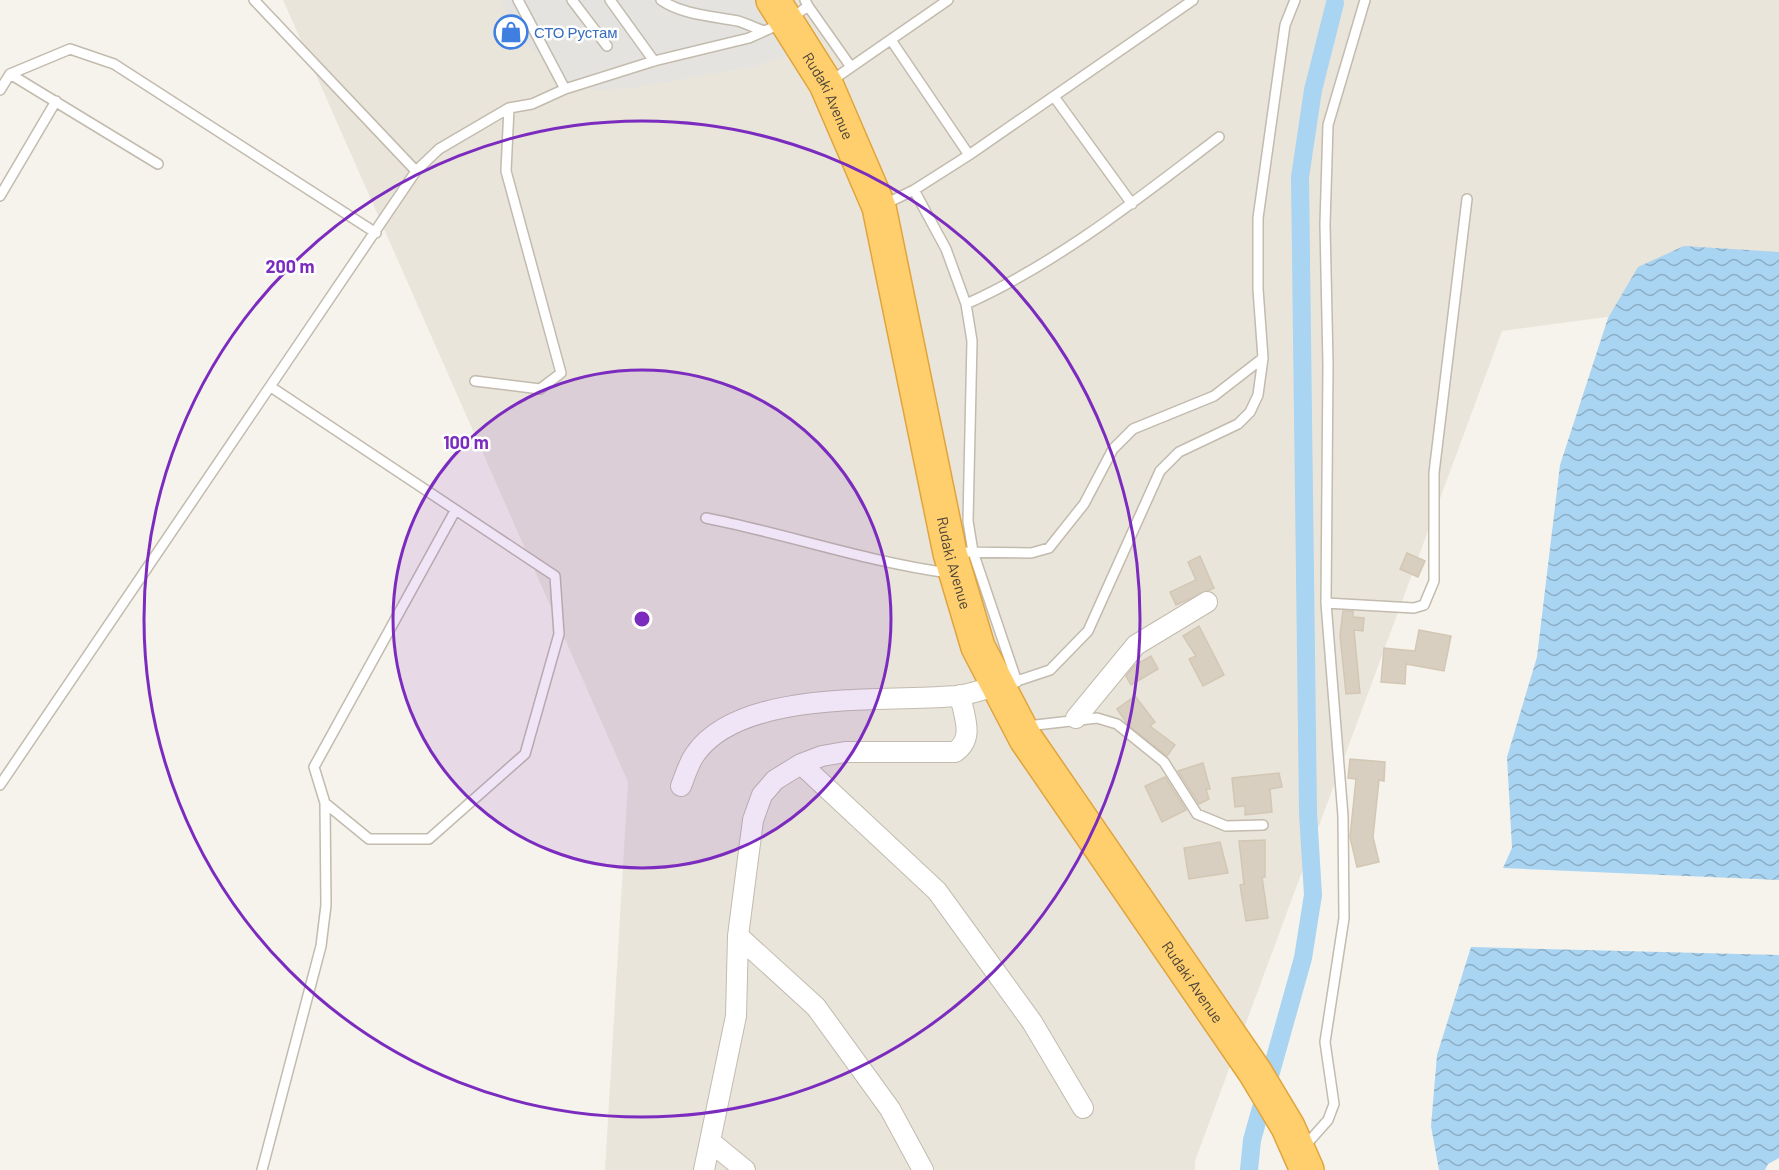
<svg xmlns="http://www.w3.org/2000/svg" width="1779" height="1170" viewBox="0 0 1779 1170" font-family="Barlow,sans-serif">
<defs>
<pattern id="water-waves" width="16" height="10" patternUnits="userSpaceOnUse" patternTransform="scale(1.5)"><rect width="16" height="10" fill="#a9d4f2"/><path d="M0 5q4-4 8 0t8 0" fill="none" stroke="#8caec5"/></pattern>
</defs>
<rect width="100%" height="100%" fill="#f6f3ec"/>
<path fill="#eae5da" d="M 283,0 L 1779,0 L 1779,294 L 1502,331 L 1195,1161 L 1195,1170 L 605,1170 L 628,782 Z"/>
<path fill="#e5e3e0" d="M 500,0 L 757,0 L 797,52 L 752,67 L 633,88 L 597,90 L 570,83 L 524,42 Z"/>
<path fill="url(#water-waves)" d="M 1684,246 L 1779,252 L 1779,880 L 1503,868 L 1512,848 L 1507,757 L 1537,657 L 1560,465 L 1608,318 L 1638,267 Z
M 1471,947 L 1779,955 L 1779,1158 L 1768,1164 L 1765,1170 L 1439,1170 L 1431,1126 L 1437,1055 Z"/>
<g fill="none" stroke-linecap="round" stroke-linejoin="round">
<path stroke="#a9d4f2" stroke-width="18" d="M 1249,1170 L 1252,1140 L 1303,958 L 1313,895 L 1308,813 L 1300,177 L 1313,90 L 1335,3"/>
</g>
<path fill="#d8cfc1" stroke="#d3c7b4" stroke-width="1.5" d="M 1407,553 L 1425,561 L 1418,577 L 1400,569 Z
M 1200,556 L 1214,588 L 1176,605 L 1170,592 L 1196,580 L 1188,562 Z
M 1343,611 L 1353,611 L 1353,617 L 1364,618 L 1363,631 L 1354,630 L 1360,693 L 1346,694 L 1340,635 Z
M 1199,626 L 1224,675 L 1203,686 L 1189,659 L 1196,656 L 1183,636 Z
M 1419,630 L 1451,636 L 1444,671 L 1406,664 L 1405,684 L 1381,682 L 1384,648 L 1415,651 Z
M 1151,656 L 1158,669 L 1131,685 L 1126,676 L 1135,665 Z
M 1135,696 L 1155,722 L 1150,726 L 1175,745 L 1167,756 L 1128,725 L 1117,709 Z
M 1350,759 L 1385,762 L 1384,781 L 1379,780 L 1373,837 L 1379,862 L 1357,867 L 1350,837 L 1356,779 L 1348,778 Z
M 1203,763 L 1210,789 L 1206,789 L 1209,799 L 1199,804 L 1178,771 Z
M 1279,773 L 1282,787 L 1270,789 L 1272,812 L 1245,815 L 1245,806 L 1235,807 L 1232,778 Z
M 1165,777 L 1186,810 L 1162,822 L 1145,786 Z
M 1265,840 L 1265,877 L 1262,877 L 1268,918 L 1246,921 L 1240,885 L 1244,884 L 1239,841 Z
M 1220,842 L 1228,873 L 1189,879 L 1184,848 Z"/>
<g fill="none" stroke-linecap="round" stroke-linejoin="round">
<g stroke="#c2bbae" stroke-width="12">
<path id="lane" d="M 254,0 L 416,171
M 518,0 L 565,89
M 572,0 L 607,46
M 610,0 L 654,61
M 661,0 C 683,15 712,16 738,21 C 747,24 756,28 764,31
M 808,6 L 851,67
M 891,40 L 969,155
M 10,74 L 158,164
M 831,81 L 948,0
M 0,90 L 10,74 L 70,49 L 114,64 L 376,233
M 1055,98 L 1132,204
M 914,190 L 946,249 L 966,304 L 972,341 L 968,521 L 973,552 L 1017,682
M 0,196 L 56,101
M 885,204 L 914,190 L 969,155 L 1193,0
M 966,304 C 1058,263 1139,198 1219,137
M 475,381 L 540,389 L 561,373 L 506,171 L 509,108
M 271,387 L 555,576 L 559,634 L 525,754 L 429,839 L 369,839 L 325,803 L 314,767 L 455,511
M 706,518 C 787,534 867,562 949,573
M 957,552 L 1031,553 L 1049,548 L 1084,504 L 1113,449 L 1133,429 L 1214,396 L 1263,358 L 1258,289 L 1258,218 L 1285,25 L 1295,0
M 1326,603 L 1414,608 L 1424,605 L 1434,581 L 1434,473 L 1467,199
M 1011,683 L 1050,670 L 1088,631 L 1160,471 L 1179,452 L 1238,424 L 1250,412 L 1258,395 L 1263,358
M 1027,726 L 1097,718 L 1117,724 L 1164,762 L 1197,814 L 1226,826 L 1263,825
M 0,785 L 416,171 L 439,149 L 509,108 L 532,104 L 565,89 L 654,61 L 749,38 L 789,20 L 808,6 L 805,0
M 1304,1147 L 1328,1120 L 1334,1104 L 1325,1042 L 1344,918 L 1343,816 L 1326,603 L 1328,365 L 1325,224 L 1328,125 L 1365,0
M 262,1170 L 321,946 L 326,905 L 325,803"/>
</g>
<g stroke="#c2bbae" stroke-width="22">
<path id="street" d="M 1076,718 L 1136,645 L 1207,602
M 801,764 L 937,891 L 1032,1022 L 1083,1108
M 681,786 C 685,776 689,762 696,753 C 742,689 885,702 957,696 C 971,694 984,689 997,686
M 738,936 L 816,1007 L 890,1109 L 923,1170
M 712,1143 L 745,1170
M 704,1170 L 736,1016 L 738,936 L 753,820 L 762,795 L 775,780 L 801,764 L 822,756 L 845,752 L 955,752 C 975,738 964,717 960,695"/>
</g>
<g stroke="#e0a43c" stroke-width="36">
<g id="highway">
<path id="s1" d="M 773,0 L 826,84 L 879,207 L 950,553 L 978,647 L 1026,739 L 1255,1072 L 1288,1127 L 1307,1170"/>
</g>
</g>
<use href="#lane" stroke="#fff" stroke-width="9"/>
<use href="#street" stroke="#fff" stroke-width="20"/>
<use href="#highway" stroke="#ffcf6e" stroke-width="33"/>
</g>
<circle cx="642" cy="619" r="249" fill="#7b2cbf" fill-opacity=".12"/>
<g fill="none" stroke="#7b2cbf" stroke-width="3">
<circle cx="642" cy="619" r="249"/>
<circle cx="642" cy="619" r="498"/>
</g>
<defs>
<g id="shop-ring" transform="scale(1.725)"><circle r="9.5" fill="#fff" stroke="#3f7fe0" stroke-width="1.5"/><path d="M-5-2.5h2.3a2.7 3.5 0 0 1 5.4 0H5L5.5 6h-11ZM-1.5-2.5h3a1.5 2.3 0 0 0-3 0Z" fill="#3f7fe0"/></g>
</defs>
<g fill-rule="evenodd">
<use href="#shop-ring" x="511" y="32"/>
</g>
<g text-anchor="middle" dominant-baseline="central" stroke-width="5" stroke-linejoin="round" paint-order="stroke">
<g font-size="15" fill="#366cbe" stroke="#fff" text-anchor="start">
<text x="534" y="32">СТО Рустам</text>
</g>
<g font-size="15" fill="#4b4439" stroke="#fff">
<text stroke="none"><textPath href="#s1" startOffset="111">Rudaki Avenue</textPath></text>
<text stroke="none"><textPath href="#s1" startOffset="597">Rudaki Avenue</textPath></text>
<text stroke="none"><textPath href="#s1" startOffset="1083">Rudaki Avenue</textPath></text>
</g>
</g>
<circle cx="642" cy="619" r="9" fill="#7b2cbf" stroke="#fff" stroke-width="3"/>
<g font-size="18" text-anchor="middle" font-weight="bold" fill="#7b2cbf" stroke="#fff" stroke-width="5" stroke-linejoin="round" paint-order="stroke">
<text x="290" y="273">200 m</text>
<text x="466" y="449">100 m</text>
</g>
</svg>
